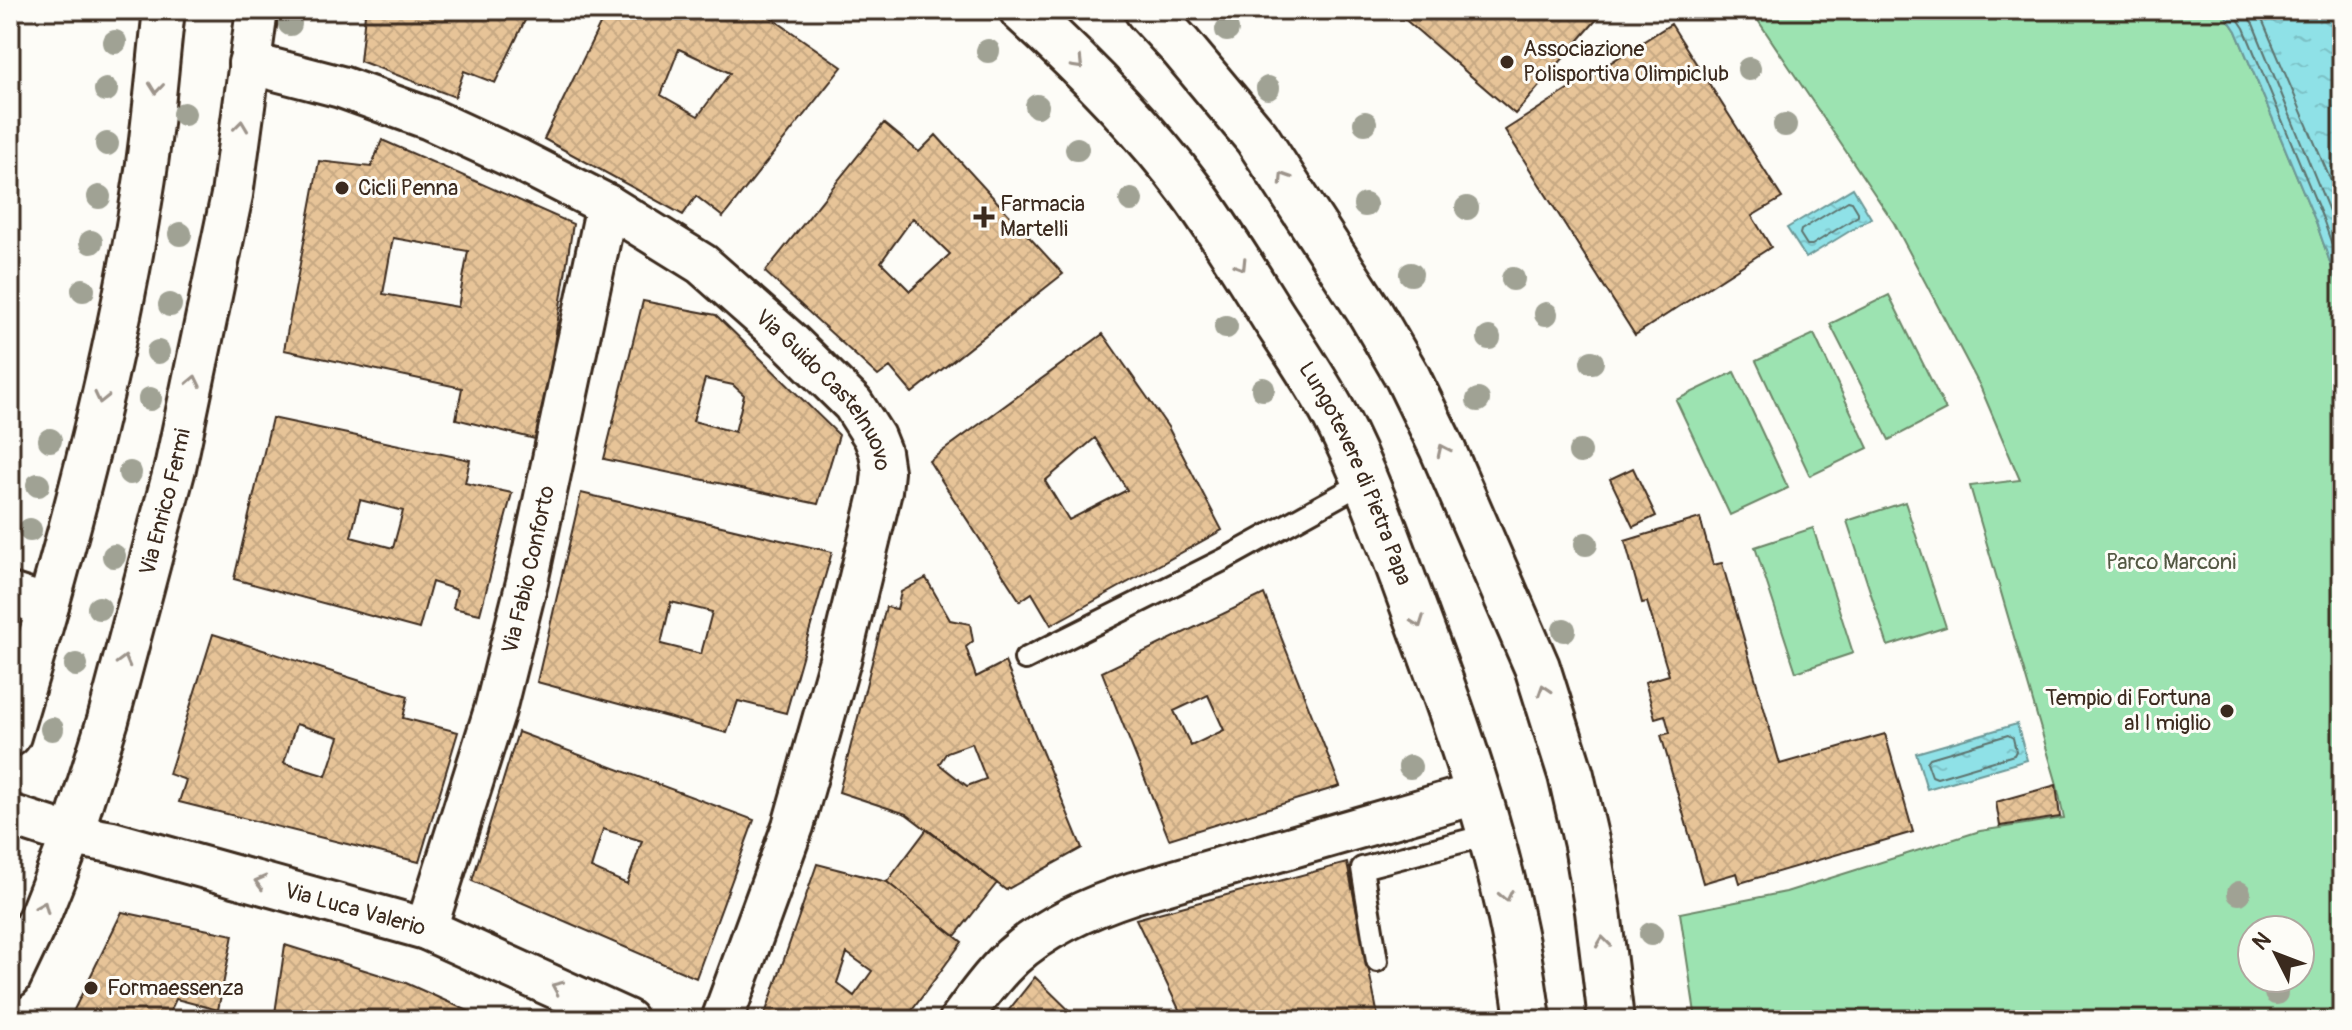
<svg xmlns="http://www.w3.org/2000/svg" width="2352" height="1030" viewBox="0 0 2352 1030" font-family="Pangolin,sans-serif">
<defs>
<pattern id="water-ripples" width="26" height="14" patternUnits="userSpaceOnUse" patternTransform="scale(2)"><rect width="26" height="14" fill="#8fe1e7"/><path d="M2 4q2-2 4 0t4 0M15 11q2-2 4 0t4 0" fill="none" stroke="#7cc1c6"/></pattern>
<pattern id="building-cross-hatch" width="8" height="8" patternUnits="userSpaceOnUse" patternTransform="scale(2)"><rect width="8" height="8" fill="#e7c498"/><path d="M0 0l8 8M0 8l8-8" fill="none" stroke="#c7a983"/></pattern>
</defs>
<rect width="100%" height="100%" fill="#fdfcf7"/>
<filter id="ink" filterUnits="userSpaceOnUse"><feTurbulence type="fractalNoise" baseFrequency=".0125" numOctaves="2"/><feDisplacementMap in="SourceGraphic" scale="16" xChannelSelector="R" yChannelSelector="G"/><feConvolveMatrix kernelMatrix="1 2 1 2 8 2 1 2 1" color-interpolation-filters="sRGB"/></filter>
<g filter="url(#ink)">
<path fill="#9ce3b1" stroke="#6c8668" stroke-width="2" fill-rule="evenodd" d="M 1751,10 L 2222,10 L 2236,31 L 2316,222 L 2342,297 L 2342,1020 L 1696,1020 L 1680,913 L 1786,892 L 1980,831 L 2064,818 L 2056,781 L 1970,486 L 2020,480 L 1980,386 L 1894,223 ZM 2252,930 L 2300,930 L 2300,978 L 2252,978 Z
M 1889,295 L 1946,410 L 1889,440 L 1830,324 Z
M 1814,334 L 1868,448 L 1810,476 L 1756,361 Z
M 1734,372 L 1788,488 L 1730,515 L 1676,400 Z
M 1905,502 L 1946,627 L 1888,646 L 1847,521 Z
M 1813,528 L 1853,653 L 1796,672 L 1755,547 Z"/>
<path fill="url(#water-ripples)" stroke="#6d9897" stroke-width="2" d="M 2222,10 L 2342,10 L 2342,297 L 2316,222 L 2236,31 Z
M 1853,188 L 1871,218 L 1806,258 L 1787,228 Z
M 2017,724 L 2027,760 L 1927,789 L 1916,753 Z"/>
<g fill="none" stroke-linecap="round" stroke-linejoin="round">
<path stroke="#5d736e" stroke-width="2" d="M 2232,10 L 2244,28 L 2323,219 L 2342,273
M 2244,10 L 2253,24 L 2342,243
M 2258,10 L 2342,207
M 1848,201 L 1852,202 L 1858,212 L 1858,216 L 1812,245 L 1807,245 L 1800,234 L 1801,230 Z
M 2008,735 L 2013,738 L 2016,751 L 2014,755 L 1937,778 L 1932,776 L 1927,762 L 1930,758 Z"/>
</g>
<path fill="url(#building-cross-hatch)" stroke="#3b2a1e" stroke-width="2" fill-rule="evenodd" d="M 348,10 L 435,10 L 449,17 L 452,10 L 530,10 L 495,83 L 464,71 L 455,97 L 360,61 L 365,14 Z
M 607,10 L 760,10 L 842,67 L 723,217 L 696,196 L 683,215 L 544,139 ZM 679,49 L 730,73 L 698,116 L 661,95 Z
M 1394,10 L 1605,10 L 1515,114 Z
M 1671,24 L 1782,198 L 1752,216 L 1771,247 L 1635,335 L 1505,130 Z
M 884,123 L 919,152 L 936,135 L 1063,274 L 912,393 L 890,367 L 878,376 L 765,272 ZM 913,218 L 950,254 L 910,291 L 881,262 Z
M 382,140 L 573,224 L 539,440 L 456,419 L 462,388 L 284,350 L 319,161 L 371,167 ZM 393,238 L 468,251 L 458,307 L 383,294 Z
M 643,301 L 716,315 L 839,435 L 818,504 L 604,459 ZM 705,379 L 733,385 L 744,395 L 735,432 L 693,421 Z
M 1103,334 L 1168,427 L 1222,530 L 1051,625 L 1032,593 L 1020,601 L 929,461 ZM 1095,438 L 1127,490 L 1069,520 L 1045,481 Z
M 272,418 L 470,460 L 465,483 L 512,493 L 480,614 L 453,608 L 457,590 L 432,582 L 419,629 L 234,579 ZM 360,500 L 403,511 L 393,548 L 351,537 Z
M 1633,468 L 1656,516 L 1633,527 L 1610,479 Z
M 581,493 L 832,552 L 786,713 L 738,701 L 727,733 L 537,682 ZM 671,602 L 712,612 L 701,654 L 661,644 Z
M 1700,518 L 1713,565 L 1722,563 L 1780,764 L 1885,734 L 1913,832 L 1740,883 L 1737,873 L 1703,883 L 1661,735 L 1670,733 L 1665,715 L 1655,718 L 1645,682 L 1669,675 L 1647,602 L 1642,603 L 1625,541 Z
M 926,578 L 950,620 L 970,624 L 973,641 L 966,647 L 976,677 L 1005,662 L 1082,848 L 1006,890 L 906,814 L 839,792 L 886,607 L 897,609 L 901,592 ZM 972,743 L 986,779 L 967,786 L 939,764 L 947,752 Z
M 1264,594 L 1340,786 L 1169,839 L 1102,672 ZM 1208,695 L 1224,730 L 1191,746 L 1174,711 Z
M 213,634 L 408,696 L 403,718 L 458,732 L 419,862 L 179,802 L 186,780 L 169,774 ZM 296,724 L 339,737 L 326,776 L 284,763 Z
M 518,732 L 754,820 L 696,978 L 472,881 ZM 603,829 L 642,841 L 627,884 L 591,868 Z
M 2056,785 L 2060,817 L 2000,826 L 1996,802 Z
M 927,829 L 997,883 L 955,936 L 887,882 Z
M 1347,863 L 1378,1016 L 1359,1020 L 1184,1020 L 1136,919 Z
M 817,864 L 887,882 L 962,942 L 905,1020 L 763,1020 ZM 847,953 L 872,971 L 854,996 L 837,983 Z
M 122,912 L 233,935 L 218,1010 L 176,999 L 166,1020 L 69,1020 Z
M 285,945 L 406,983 L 488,1020 L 274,1020 Z
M 1035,977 L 1079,1020 L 1001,1020 Z"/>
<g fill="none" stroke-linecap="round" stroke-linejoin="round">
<g stroke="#3b2a1e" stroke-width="26">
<path id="service" d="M 1025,659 L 1225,559 L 1366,481
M 1377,961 L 1362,868 L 1491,834"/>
</g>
<g stroke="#3b2a1e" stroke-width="46">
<g id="minor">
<path id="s1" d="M 249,63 L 341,87 L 430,119 L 519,160 L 607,205 L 702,264 L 788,340 L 853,404 L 874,437 L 880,452 L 883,472 L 881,491 L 840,660 L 793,826 L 722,1020"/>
<path d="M 10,594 L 48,606"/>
<path d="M 10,736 C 63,560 114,373 143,190 C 153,131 157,70 164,10"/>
<path id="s2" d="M 10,815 L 72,835 L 112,842 L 426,929 L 627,1020"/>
<path id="s3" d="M 426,929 L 495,710 L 527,582 L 607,205"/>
<path id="s4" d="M 10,978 L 40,915 L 72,835 L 108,720 L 175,468 L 232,195 L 257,10"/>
<path d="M 960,1020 C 976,998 992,976 1012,957 C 1046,926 1090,907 1133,893 L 1479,793"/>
</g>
</g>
<g stroke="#3b2a1e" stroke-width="50">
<g id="tertiary">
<path id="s5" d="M 1022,10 C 1082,65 1142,125 1191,191 C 1221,232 1247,275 1274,318 C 1295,350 1317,382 1335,416 C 1374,491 1400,573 1430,652 C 1474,772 1513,893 1528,1020"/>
<path d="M 1147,10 L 1181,47 L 1257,138 L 1371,314 L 1407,376 L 1442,448 L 1537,667 L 1571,775 L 1587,845 L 1598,911 L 1611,1020"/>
</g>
</g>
<use href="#service" stroke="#fdfcf7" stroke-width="20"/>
<use href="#minor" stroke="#fdfcf7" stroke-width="40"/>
<use href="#tertiary" stroke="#fdfcf7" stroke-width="44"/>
</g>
<g fill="#a0a294">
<circle cx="290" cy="24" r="12"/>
<circle cx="1227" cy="30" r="12"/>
<circle cx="115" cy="42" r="12"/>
<circle cx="988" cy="51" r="12"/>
<circle cx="1749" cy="69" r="12"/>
<circle cx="1268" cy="88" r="12"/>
<circle cx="106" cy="90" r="12"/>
<circle cx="1037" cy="106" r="12"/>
<circle cx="184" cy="114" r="12"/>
<circle cx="1365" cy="123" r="12"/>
<circle cx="1785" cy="125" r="12"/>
<circle cx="107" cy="144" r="12"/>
<circle cx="1077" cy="149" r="12"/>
<circle cx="99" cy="197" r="12"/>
<circle cx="1131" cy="200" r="12"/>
<circle cx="1365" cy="205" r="12"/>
<circle cx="1467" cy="208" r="12"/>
<circle cx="180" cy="234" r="12"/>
<circle cx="91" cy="242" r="12"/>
<circle cx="1411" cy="274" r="12"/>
<circle cx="1513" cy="279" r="12"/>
<circle cx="83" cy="290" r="12"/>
<circle cx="170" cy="305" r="12"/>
<circle cx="1546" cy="314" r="12"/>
<circle cx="1226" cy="327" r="12"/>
<circle cx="1489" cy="338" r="12"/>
<circle cx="158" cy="352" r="12"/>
<circle cx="1592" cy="362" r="12"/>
<circle cx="1263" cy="389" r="12"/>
<circle cx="150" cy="399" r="12"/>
<circle cx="1478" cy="400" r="12"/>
<circle cx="50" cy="440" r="12"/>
<circle cx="1580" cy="452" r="12"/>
<circle cx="130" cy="473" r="12"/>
<circle cx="38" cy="485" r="12"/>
<circle cx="30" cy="530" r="12"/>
<circle cx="1586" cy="544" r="12"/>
<circle cx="114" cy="556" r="12"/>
<circle cx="99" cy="608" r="12"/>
<circle cx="1564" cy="630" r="12"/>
<circle cx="76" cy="665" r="12"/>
<circle cx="52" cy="729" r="12"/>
<circle cx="1410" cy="767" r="12"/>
<circle cx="2239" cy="893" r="12"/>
<circle cx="1651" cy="934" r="12"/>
<circle cx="2276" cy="993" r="12"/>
</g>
<defs><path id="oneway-chevron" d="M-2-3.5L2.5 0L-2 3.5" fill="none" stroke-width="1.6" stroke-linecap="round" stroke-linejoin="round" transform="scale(2)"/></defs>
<g stroke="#9c938a">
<use href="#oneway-chevron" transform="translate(1078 64) rotate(46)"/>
<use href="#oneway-chevron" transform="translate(156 88) rotate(96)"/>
<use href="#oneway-chevron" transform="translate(241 126) rotate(-83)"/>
<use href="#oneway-chevron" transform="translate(1284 178) rotate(-123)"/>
<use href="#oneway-chevron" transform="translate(1241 265) rotate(58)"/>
<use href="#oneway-chevron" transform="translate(194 381) rotate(-78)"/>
<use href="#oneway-chevron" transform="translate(101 398) rotate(103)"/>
<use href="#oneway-chevron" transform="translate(1443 450) rotate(-115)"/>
<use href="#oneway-chevron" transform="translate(1418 622) rotate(70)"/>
<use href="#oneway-chevron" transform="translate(124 661) rotate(-75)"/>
<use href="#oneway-chevron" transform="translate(1544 690) rotate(-108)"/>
<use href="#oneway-chevron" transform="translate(260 882) rotate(-165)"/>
<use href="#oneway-chevron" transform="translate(1506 896) rotate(78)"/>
<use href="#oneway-chevron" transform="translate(43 907) rotate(-67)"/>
<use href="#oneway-chevron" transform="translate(1603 942) rotate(-97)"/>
<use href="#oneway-chevron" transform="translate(557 987) rotate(-156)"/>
</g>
</g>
<g fill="#3b2a1e" stroke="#fdfcf7" stroke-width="3">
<circle cx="1507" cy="62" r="8"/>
<circle cx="342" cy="188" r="8"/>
<path d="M980 205h8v8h8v8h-8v8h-8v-8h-8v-8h8z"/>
<circle cx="2227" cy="711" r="8"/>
<circle cx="91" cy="988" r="8"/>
</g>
<g text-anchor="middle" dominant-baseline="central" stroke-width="6" stroke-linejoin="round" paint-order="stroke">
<g font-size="22" fill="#3b2a1e" stroke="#fdfcf7" text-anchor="start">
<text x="1523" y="49">Associazione<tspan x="1523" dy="25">Polisportiva Olimpiclub</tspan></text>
<text x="358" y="188">Cicli Penna</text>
<text x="1000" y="204">Farmacia<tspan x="1000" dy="25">Martelli</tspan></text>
<text x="2211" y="698" text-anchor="end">Tempio di Fortuna<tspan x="2211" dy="25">al I miglio</tspan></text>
<text x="107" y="988">Formaessenza</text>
</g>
<g font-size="22" fill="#3b2a1e" stroke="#fdfcf7">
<text stroke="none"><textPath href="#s1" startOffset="676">Via Guido Castelnuovo</textPath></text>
<text stroke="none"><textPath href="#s5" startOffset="576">Lungotevere di Pietra Papa</textPath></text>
<text stroke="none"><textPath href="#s4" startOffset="502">Via Enrico Fermi</textPath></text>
<text stroke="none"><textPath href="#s3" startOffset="374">Via Fabio Conforto</textPath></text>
<text stroke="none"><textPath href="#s2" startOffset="358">Via Luca Valerio</textPath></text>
</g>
<g font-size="22" fill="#535843" stroke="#fdfcf7">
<text x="2171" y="562">Parco Marconi</text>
</g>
</g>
<rect width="2352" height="1030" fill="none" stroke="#fdfcf7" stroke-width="40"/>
<rect x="20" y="20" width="2312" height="990" fill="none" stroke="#3b2a1e" stroke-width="3" filter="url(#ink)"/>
<g transform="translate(2276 954) rotate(312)"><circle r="38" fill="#fdfcf7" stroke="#afa8a0" stroke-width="2"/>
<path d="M0-6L14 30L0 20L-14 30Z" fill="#3b2a1e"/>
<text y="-12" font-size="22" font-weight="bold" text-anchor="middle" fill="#3b2a1e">N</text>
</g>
</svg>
